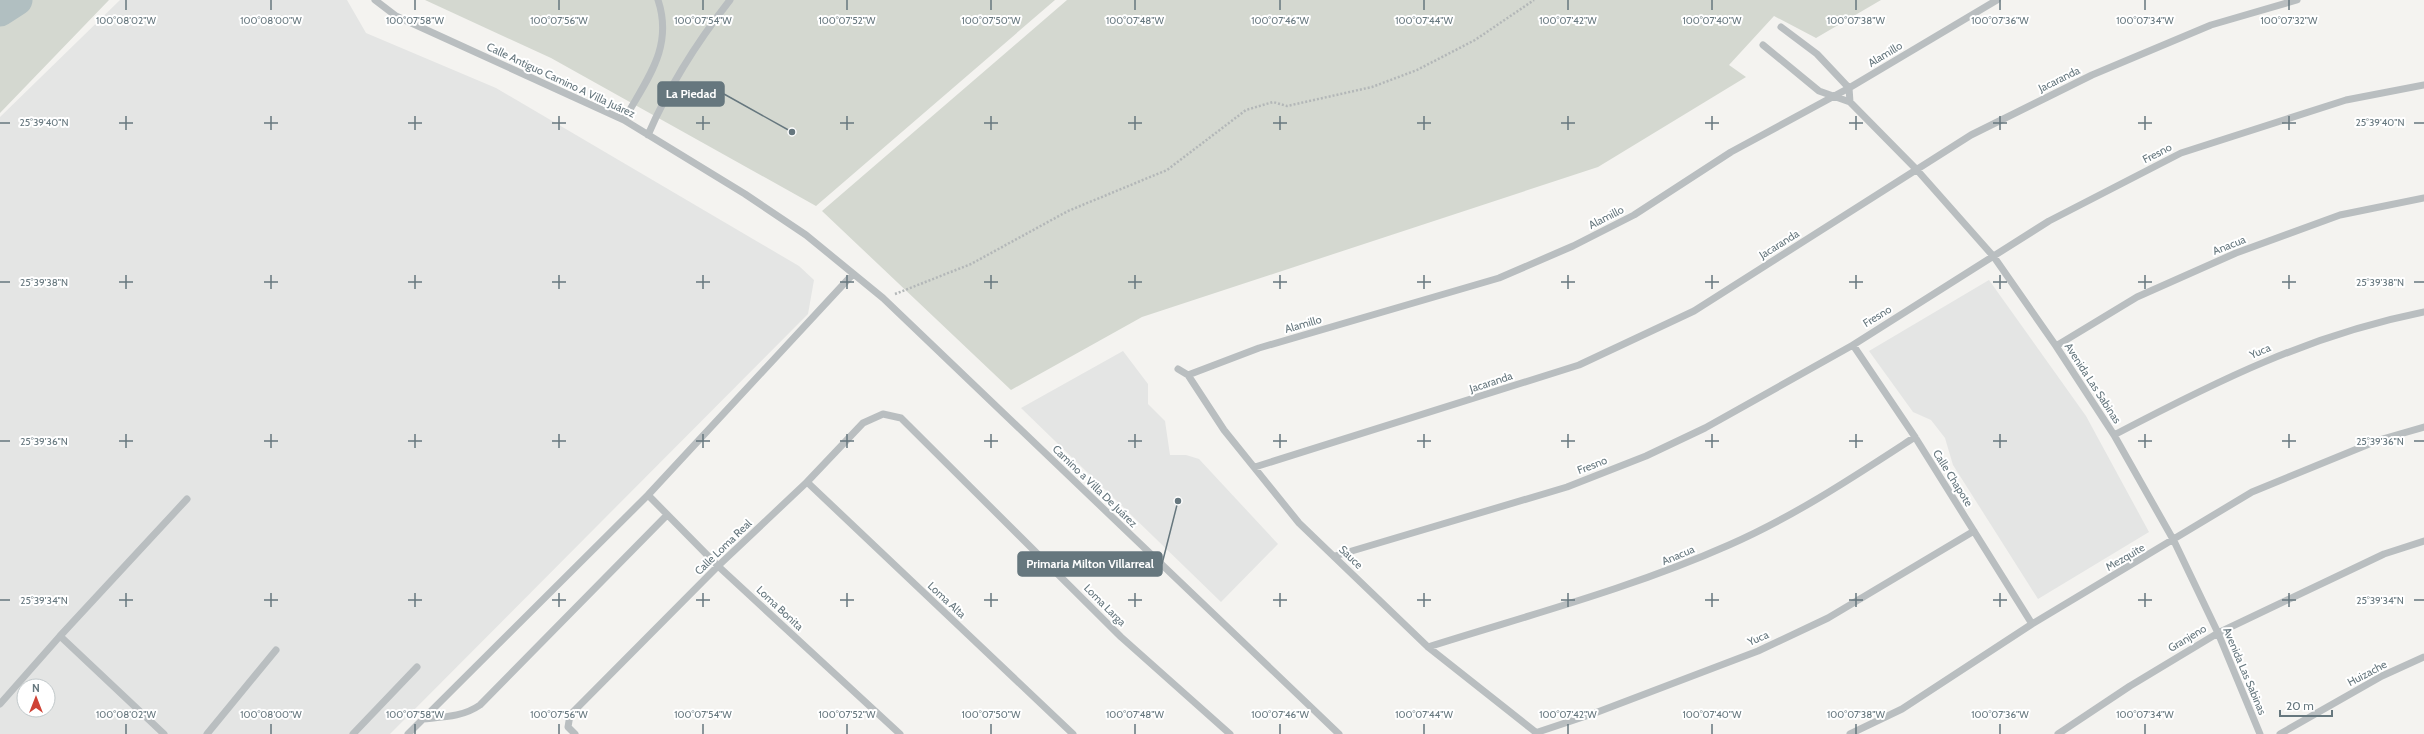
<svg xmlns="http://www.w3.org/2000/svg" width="2424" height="734" viewBox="0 0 2424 734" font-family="Cabin,sans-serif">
<rect width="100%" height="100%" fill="#f4f3f0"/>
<path fill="#e4e5e4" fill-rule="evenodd" d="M 120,0 L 347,0 L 366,33 L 496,88 L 799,266 L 814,280 L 808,314 L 390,734 L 0,734 L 0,117 ZM 24,686 L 48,686 L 48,710 L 24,710 Z
M 1989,280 L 2086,416 L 2149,532 L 2038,599 L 1953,465 L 1945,438 L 1931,420 L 1913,412 L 1869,351 Z
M 1123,351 L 1148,384 L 1148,404 L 1165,421 L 1170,455 L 1186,455 L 1199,459 L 1278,544 L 1221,602 L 1021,408 Z"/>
<path fill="#d4d8d0" d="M 0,0 L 109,0 L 0,113 Z
M 425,0 L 1055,0 L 816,206 L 551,58 Z
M 1067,0 L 1881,0 L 1816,38 L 1774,16 L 1729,65 L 1746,77 L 1598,167 L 1142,317 L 1011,390 L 822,211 Z"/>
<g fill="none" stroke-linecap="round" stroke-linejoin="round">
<path stroke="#b1bfc1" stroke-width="31" d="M 0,11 L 17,0"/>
<path stroke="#b3b7b8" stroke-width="2.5" stroke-dasharray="2 2" stroke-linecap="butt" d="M 895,294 L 971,264 L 1068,211 L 1167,170 L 1246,110 L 1273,102 L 1287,106 L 1372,87 L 1417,70 L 1475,40 L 1534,0"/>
<path stroke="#b9bec0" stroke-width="7" d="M 375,0 L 396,16 L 624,120 L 745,194 L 806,235 L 883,298 L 1339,734
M 1781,27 L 1817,54 L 1849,88 L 1850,102 L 1917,170 L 1994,257 L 2056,346 L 2114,435 L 2174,541 L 2218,633 L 2260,734
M 1763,45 L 1819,91 L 1850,102
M 624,120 C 646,80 674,48 658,0
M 648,135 C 669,86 697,42 730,0
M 1853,345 L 1915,437 L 2032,624
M 2056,346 L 2137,297 L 2236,253 L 2340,215 L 2424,198
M 1178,369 L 1188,375 L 1224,430 L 1299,523 L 1428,647 L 1538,734
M 1188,375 L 1259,348 L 1499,278 L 1573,246 L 1634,215 L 1731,152 L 1849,88 L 1997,0
M 2114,435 C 2217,381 2309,335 2424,312
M 1255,467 L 1579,365 L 1694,311 L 1971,135 L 2092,75 L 2211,25 L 2297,0
M 807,482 L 1073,734
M 648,495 L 718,566 L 900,734
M 1335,556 L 1567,487 L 1646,456 L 1705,428 L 1853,345 L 2049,221 L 2181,153 L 2346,100 L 2424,85
M 60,636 L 187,499
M 1428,647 C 1529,615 1632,588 1729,545 C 1795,516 1855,476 1915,437
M 0,704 L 60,636 L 164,734
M 423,719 C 443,717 463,717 480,705 L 667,515
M 1535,733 L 1595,713 L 1758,651 L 1828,618 L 1974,531
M 207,734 L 276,650
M 353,734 L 417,667
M 408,734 L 648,495 L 853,274
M 575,734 L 568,727 L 570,715 L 718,566 L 807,482 L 863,423 L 883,414 L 901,418 L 1121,637 L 1230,734
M 1850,734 L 1902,709 L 2032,624 L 2252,492 L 2379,440 L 2424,427
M 2058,734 L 2130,686 L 2218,633 L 2384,554 L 2424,541
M 2280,734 L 2382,676 L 2424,657"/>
</g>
<path fill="none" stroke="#66777e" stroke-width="1.5" d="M 126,0 L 126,10M 271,0 L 271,10M 415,0 L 415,10M 559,0 L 559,10M 703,0 L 703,10M 847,0 L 847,10M 991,0 L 991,10M 1135,0 L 1135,10M 1280,0 L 1280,10M 1424,0 L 1424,10M 1568,0 L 1568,10M 1712,0 L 1712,10M 1856,0 L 1856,10M 2000,0 L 2000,10M 2145,0 L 2145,10M 2289,0 L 2289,10M 126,116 L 126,130M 271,116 L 271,130M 415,116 L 415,130M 559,116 L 559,130M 703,116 L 703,130M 847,116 L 847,130M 991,116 L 991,130M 1135,116 L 1135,130M 1280,116 L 1280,130M 1424,116 L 1424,130M 1568,116 L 1568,130M 1712,116 L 1712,130M 1856,116 L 1856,130M 2000,116 L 2000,130M 2145,116 L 2145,130M 2289,116 L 2289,130M 0,123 L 10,123M 119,123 L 133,123M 264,123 L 278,123M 408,123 L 422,123M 552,123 L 566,123M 696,123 L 710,123M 840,123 L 854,123M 984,123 L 998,123M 1128,123 L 1142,123M 1273,123 L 1287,123M 1417,123 L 1431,123M 1561,123 L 1575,123M 1705,123 L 1719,123M 1849,123 L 1863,123M 1993,123 L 2007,123M 2138,123 L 2152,123M 2282,123 L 2296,123M 2414,123 L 2424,123M 126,275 L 126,289M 271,275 L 271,289M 415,275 L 415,289M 559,275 L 559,289M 703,275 L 703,289M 847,275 L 847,289M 991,275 L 991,289M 1135,275 L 1135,289M 1280,275 L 1280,289M 1424,275 L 1424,289M 1568,275 L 1568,289M 1712,275 L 1712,289M 1856,275 L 1856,289M 2000,275 L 2000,289M 2145,275 L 2145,289M 2289,275 L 2289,289M 0,282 L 10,282M 119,282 L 133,282M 264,282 L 278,282M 408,282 L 422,282M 552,282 L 566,282M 696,282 L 710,282M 840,282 L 854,282M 984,282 L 998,282M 1128,282 L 1142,282M 1273,282 L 1287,282M 1417,282 L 1431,282M 1561,282 L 1575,282M 1705,282 L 1719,282M 1849,282 L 1863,282M 1993,282 L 2007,282M 2138,282 L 2152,282M 2282,282 L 2296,282M 2414,282 L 2424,282M 126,434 L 126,448M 271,434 L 271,448M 415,434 L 415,448M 559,434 L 559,448M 703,434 L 703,448M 847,434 L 847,448M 991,434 L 991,448M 1135,434 L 1135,448M 1280,434 L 1280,448M 1424,434 L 1424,448M 1568,434 L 1568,448M 1712,434 L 1712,448M 1856,434 L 1856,448M 2000,434 L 2000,448M 2145,434 L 2145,448M 2289,434 L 2289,448M 0,441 L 10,441M 119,441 L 133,441M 264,441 L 278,441M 408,441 L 422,441M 552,441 L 566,441M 696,441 L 710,441M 840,441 L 854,441M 984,441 L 998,441M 1128,441 L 1142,441M 1273,441 L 1287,441M 1417,441 L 1431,441M 1561,441 L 1575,441M 1705,441 L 1719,441M 1849,441 L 1863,441M 1993,441 L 2007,441M 2138,441 L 2152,441M 2282,441 L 2296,441M 2414,441 L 2424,441M 126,593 L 126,607M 271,593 L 271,607M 415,593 L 415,607M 559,593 L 559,607M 703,593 L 703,607M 847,593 L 847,607M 991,593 L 991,607M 1135,593 L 1135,607M 1280,593 L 1280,607M 1424,593 L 1424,607M 1568,593 L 1568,607M 1712,593 L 1712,607M 1856,593 L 1856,607M 2000,593 L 2000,607M 2145,593 L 2145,607M 2289,593 L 2289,607M 0,600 L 10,600M 119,600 L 133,600M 264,600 L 278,600M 408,600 L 422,600M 552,600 L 566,600M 696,600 L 710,600M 840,600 L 854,600M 984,600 L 998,600M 1128,600 L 1142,600M 1273,600 L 1287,600M 1417,600 L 1431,600M 1561,600 L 1575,600M 1705,600 L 1719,600M 1849,600 L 1863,600M 1993,600 L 2007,600M 2138,600 L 2152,600M 2282,600 L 2296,600M 2414,600 L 2424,600M 126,724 L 126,734M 271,724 L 271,734M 415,724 L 415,734M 559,724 L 559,734M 703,724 L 703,734M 847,724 L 847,734M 991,724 L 991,734M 1135,724 L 1135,734M 1280,724 L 1280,734M 1424,724 L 1424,734M 1568,724 L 1568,734M 1712,724 L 1712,734M 1856,724 L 1856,734M 2000,724 L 2000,734M 2145,724 L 2145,734"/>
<g text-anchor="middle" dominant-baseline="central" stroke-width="4" stroke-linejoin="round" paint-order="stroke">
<g font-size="11" fill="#66777e" stroke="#fff">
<text transform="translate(1885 54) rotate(-31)">Alamillo</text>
<text transform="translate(2059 79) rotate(-26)">Jacaranda</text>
<text transform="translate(561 80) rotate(25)">Calle Antiguo Camino A Villa Juárez</text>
<text transform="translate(2157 153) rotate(-27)">Fresno</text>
<text transform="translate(1606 217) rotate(-27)">Alamillo</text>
<text transform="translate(1779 244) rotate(-32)">Jacaranda</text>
<text transform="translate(2229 245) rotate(-22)">Anacua</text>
<text transform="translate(1877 316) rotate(-32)">Fresno</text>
<text transform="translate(1303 324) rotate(-16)">Alamillo</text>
<text transform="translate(2260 351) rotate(-24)">Yuca</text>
<text transform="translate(1491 382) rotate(-18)">Jacaranda</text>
<text transform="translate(2093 383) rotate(57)">Avenida Las Sabinas</text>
<text transform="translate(1592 465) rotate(-21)">Fresno</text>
<text transform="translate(1953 478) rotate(58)">Calle Chapote</text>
<text transform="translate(1095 486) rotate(44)">Camino a Villa De Juárez</text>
<text transform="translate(723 547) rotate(-44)">Calle Loma Real</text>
<text transform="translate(1678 555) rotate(-23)">Anacua</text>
<text transform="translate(1351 557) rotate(44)">Sauce</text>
<text transform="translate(2125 557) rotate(-30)">Mezquite</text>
<text transform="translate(947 600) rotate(43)">Loma Alta</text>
<text transform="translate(1105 605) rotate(45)">Loma Larga</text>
<text transform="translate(780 608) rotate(43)">Loma Bonita</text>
<text transform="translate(1758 638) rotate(-24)">Yuca</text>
<text transform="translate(2187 638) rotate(-31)">Granjeno</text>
<text transform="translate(2245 671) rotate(67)">Avenida Las Sabinas</text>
<text transform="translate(2367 673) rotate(-28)">Huizache</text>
</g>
</g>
<g font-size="10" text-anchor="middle" fill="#66777e" stroke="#fff" stroke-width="4" stroke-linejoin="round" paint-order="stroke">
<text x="126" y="24">100°08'02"W</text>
<text x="271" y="24">100°08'00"W</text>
<text x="415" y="24">100°07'58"W</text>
<text x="559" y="24">100°07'56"W</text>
<text x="703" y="24">100°07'54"W</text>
<text x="847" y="24">100°07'52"W</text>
<text x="991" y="24">100°07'50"W</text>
<text x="1135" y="24">100°07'48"W</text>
<text x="1280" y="24">100°07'46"W</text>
<text x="1424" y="24">100°07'44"W</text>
<text x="1568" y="24">100°07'42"W</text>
<text x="1712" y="24">100°07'40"W</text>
<text x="1856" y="24">100°07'38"W</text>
<text x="2000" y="24">100°07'36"W</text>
<text x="2145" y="24">100°07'34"W</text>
<text x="2289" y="24">100°07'32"W</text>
<text x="44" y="126">25°39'40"N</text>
<text x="2380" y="126">25°39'40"N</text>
<text x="44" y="286">25°39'38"N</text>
<text x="2380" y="286">25°39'38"N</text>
<text x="44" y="445">25°39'36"N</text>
<text x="2380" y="445">25°39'36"N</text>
<text x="44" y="604">25°39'34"N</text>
<text x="2380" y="604">25°39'34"N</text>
<text x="126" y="718">100°08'02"W</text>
<text x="271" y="718">100°08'00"W</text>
<text x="415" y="718">100°07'58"W</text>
<text x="559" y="718">100°07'56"W</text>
<text x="703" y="718">100°07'54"W</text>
<text x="847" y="718">100°07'52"W</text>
<text x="991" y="718">100°07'50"W</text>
<text x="1135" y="718">100°07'48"W</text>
<text x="1280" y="718">100°07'46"W</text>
<text x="1424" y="718">100°07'44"W</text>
<text x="1568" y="718">100°07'42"W</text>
<text x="1712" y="718">100°07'40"W</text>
<text x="1856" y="718">100°07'38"W</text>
<text x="2000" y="718">100°07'36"W</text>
<text x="2145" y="718">100°07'34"W</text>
</g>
<path fill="none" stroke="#66777e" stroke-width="1.5" d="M792 132L724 94M1178 501L1162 564"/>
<g fill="#66777e" stroke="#fff" stroke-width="1.5">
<circle cx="792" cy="132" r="4"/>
<circle cx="1178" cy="501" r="4"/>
</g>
<g fill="#66777e" stroke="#66777e" stroke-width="1.5">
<rect x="658" y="82" width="66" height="24" rx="4"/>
<rect x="1018" y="552" width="144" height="24" rx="4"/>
</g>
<g font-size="12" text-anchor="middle" font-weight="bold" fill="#fff">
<text x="691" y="98">La Piedad</text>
<text x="1090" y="568">Primaria Milton Villarreal</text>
</g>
<g transform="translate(36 698)"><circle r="19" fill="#ffffff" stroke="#c2c9cb"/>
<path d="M0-3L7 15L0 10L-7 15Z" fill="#cf4235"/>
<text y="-6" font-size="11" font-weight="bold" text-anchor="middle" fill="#66777e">N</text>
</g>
<path d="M2280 710v6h52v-6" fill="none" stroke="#66777e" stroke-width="2"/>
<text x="2286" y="710" font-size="12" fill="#66777e" stroke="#ffffff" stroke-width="3" paint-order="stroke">20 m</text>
</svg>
